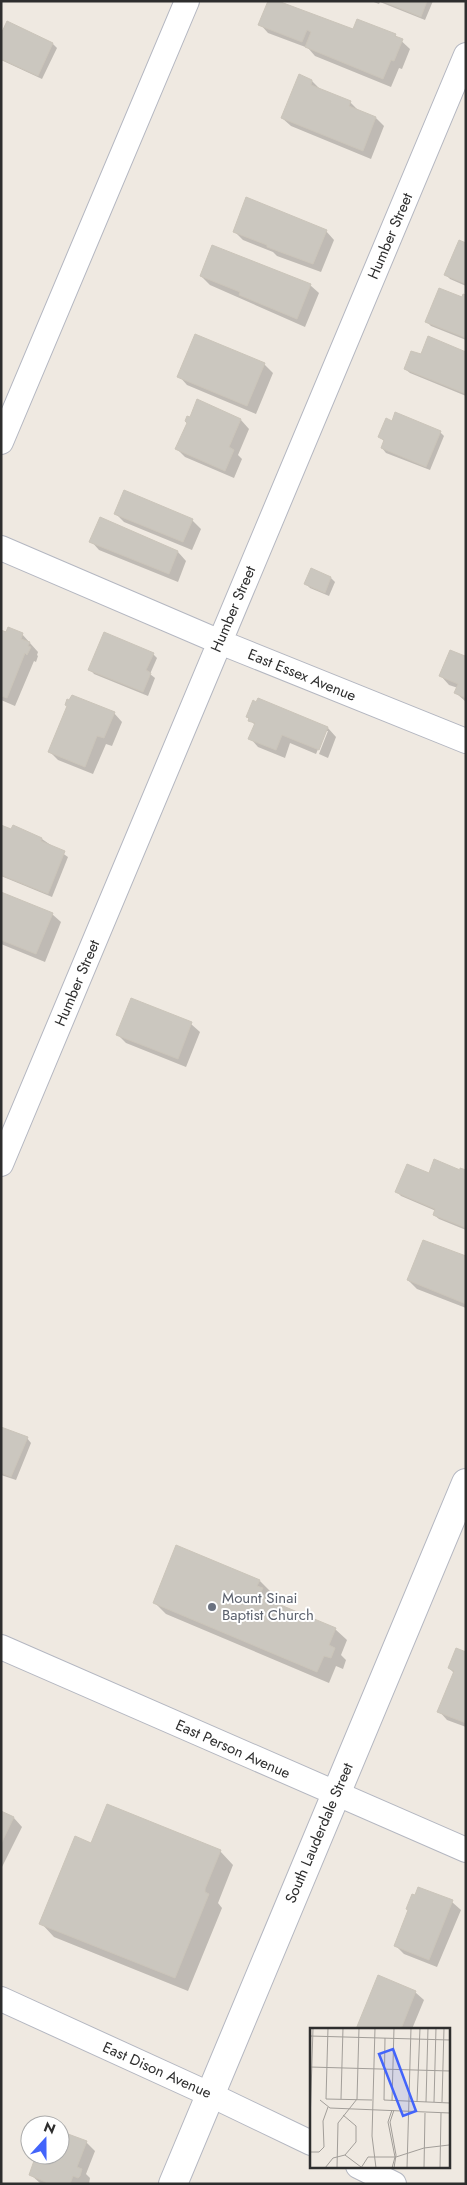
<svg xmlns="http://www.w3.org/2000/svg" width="467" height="2185" viewBox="0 0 467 2185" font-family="Jost,sans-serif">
<rect width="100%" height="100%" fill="#efe9e1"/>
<path fill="#0003" d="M 371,1 L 433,1 L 425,20 L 380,2 L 379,4 Z
M 260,24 L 395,35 L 410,49 L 402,69 L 399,68 L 391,87 L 315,56 L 308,48 L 268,33 Z
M 1,37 L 53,44 L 57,48 L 42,79 L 1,60 Z
M 312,81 L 321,90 L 350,102 L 359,111 L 376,118 L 384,126 L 371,159 L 291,126 L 282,118 Z
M 234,231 L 326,231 L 334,240 L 321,272 L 277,256 L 273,252 L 243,240 Z
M 466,244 L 466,286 L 450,279 L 446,275 Z
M 201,276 L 310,285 L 319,293 L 305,327 L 210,285 Z
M 466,297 L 466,340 L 431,326 L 426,321 Z
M 466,353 L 466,396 L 410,373 L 405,369 Z
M 264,364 L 273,373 L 256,414 L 187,385 L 179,376 Z
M 198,401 L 241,420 L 249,429 L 238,455 L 242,459 L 234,478 L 185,457 L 177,449 Z
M 440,432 L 444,436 L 430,470 L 386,453 L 382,448 L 385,442 L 380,437 Z
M 116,514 L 192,520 L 201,529 L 192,550 L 124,522 Z
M 91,541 L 178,552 L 186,561 L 178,582 L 99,550 Z
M 331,578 L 335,582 L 329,596 L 310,588 L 306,584 Z
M 1,631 L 22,634 L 38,652 L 37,655 L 38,656 L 36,662 L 34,661 L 15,706 L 1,700 Z
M 153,654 L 157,658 L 150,674 L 155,678 L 148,696 L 94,674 L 90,669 Z
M 466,657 L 466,702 L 456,693 L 458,688 L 449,685 L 441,676 Z
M 259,700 L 328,728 L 336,737 L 328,758 L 319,754 L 328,731 L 326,731 L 316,754 L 290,743 L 285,758 L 258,747 L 250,738 L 255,725 L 247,717 Z
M 114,713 L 122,722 L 112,746 L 106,744 L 93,774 L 58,760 L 50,752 Z
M 1,826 L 42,839 L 68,857 L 52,897 L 1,876 Z
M 1,893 L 52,914 L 61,922 L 45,962 L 1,944 Z
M 132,1000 L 191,1024 L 200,1032 L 186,1067 L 126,1043 L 118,1035 Z
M 466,1172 L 466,1230 L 439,1219 L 434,1215 L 436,1211 L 401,1196 L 397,1192 L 430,1175 Z
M 466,1258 L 466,1308 L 417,1289 L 408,1280 Z
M 1,1428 L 27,1438 L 31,1443 L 16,1480 L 1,1475 Z
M 260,1581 L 271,1592 L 269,1596 L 274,1600 L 273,1603 L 335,1629 L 347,1640 L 341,1655 L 346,1660 L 343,1669 L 336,1666 L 329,1683 L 166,1614 L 154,1602 Z
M 466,1654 L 466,1727 L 447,1720 L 439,1711 L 454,1673 L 449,1668 Z
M 1,1812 L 14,1818 L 22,1827 L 1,1869 Z
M 92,1844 L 220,1851 L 233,1865 L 218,1903 L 222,1908 L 188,1991 L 54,1937 L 41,1923 Z
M 452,1902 L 461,1910 L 437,1967 L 404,1954 L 395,1945 Z
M 415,1992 L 424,2000 L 412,2029 L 358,2029 Z
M 86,2142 L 95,2151 L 86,2174 L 90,2178 L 89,2184 L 41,2184 L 30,2174 L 38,2155 L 60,2155 L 60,2144 L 65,2146 Z"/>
<path fill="#cbc7bf" stroke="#cbc5ba" d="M 268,1 L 278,1 L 353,29 L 357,19 L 396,34 L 395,36 L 403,39 L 394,61 L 391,60 L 383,79 L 305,47 L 311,32 L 307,30 L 302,42 L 258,25 Z
M 382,1 L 427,1 L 421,17 Z
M 7,21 L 53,43 L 38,76 L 1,59 L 1,34 Z
M 299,74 L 312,80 L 311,85 L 351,101 L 349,106 L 376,117 L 363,151 L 281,118 Z
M 246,197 L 327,230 L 313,264 L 267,247 L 267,245 L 233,232 Z
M 459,240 L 466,243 L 466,284 L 444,275 Z
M 212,245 L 311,284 L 297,319 L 239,295 L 240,292 L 200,276 Z
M 439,288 L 462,297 L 463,294 L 466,295 L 466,338 L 425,322 Z
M 195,334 L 265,363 L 247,406 L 177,377 Z
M 428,336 L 466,352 L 466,394 L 404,369 L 411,351 L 421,354 Z
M 197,399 L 241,419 L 229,447 L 234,450 L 225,471 L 175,449 L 187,423 L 185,421 L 187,416 L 190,417 Z
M 395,412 L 441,431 L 426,467 L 381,448 L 384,440 L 378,437 L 386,418 L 392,421 Z
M 124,490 L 193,519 L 183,542 L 114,514 Z
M 100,517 L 178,551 L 169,574 L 89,542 Z
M 311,568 L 331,577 L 325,593 L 304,584 Z
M 8,627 L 23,633 L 21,639 L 30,642 L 28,646 L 31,647 L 27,655 L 25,653 L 7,698 L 1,696 L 1,630 L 6,632 Z
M 104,632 L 154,653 L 146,670 L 151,673 L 143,692 L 88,670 Z
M 450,650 L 465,656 L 466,654 L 466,698 L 454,693 L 458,684 L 439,676 Z
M 72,695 L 115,712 L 104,738 L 97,736 L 85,767 L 48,752 L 67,706 L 65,705 L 67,699 L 69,700 Z
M 258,698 L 328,727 L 319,750 L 282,735 L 276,750 L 248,739 L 255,723 L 248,721 L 249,718 L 246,717 L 253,700 L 256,702 Z
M 1,825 L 11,829 L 13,825 L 42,838 L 41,841 L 65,851 L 48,894 L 1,875 Z
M 1,892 L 53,913 L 36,954 L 1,940 Z
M 131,998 L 192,1022 L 178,1059 L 116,1035 Z
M 434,1159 L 460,1170 L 460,1168 L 466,1170 L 466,1228 L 433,1215 L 435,1209 L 395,1192 L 407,1164 L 429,1173 Z
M 423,1240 L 466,1256 L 466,1304 L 407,1280 Z
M 1,1427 L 28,1437 L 11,1477 L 1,1473 Z
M 176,1545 L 260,1580 L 257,1586 L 263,1588 L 259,1596 L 336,1628 L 329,1645 L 335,1648 L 331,1658 L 324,1656 L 317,1672 L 153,1603 Z
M 456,1648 L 466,1652 L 466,1723 L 437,1712 L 454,1671 L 448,1668 Z
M 107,1804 L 221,1850 L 205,1889 L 205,1892 L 209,1894 L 175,1978 L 39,1924 L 75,1836 L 91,1843 Z
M 1,1811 L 14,1817 L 1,1844 Z
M 418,1887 L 453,1900 L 429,1960 L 394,1946 L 408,1910 L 406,1909 L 412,1894 L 415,1895 Z
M 378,1975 L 416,1991 L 401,2029 L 356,2029 Z
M 68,2134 L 87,2141 L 77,2167 L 82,2169 L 80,2176 L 78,2178 L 73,2176 L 70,2184 L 50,2184 L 29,2175 L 36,2155 L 60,2155 L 60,2142 L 65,2144 Z"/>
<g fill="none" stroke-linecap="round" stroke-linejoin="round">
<g stroke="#b4b7c1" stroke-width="26">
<path id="minor" d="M 1,442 L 187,1
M 1,548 L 220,642 L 466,741
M 1,1164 L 466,55
M 1,1647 L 466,1850
M 1,1999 L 209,2094 L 311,2143
M 358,2166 L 394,2184"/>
</g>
<g stroke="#b4b7c1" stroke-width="30">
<path id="tertiary" d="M 173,2184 L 466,1483"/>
</g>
<use href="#minor" stroke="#fff" stroke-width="24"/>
<use href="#tertiary" stroke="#fff" stroke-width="28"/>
</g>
<circle fill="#6b7280" stroke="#fff" stroke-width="2" cx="212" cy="1607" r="5"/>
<g text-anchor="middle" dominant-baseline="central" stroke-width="4" stroke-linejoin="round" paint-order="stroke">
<g font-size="15" fill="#2e2e2e" stroke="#fff">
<text transform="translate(390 236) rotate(-67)">Humber Street</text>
<text transform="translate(233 609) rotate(-67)">Humber Street</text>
<text transform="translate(302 675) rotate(22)">East Essex Avenue</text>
<text transform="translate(77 983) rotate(-67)">Humber Street</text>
<text transform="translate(233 1749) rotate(24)">East Person Avenue</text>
<text transform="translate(319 1833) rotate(-67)">South Lauderdale Street</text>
<text transform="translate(157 2070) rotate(24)">East Dison Avenue</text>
</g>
<g font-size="15" fill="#5b616d" stroke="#fff" text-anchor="start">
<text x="222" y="1598">Mount Sinai<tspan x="222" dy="17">Baptist Church</tspan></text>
</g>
</g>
<g transform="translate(310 2028)">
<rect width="140" height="140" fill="#efe9e1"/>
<path fill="none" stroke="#a29e99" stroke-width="1" d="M 65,0 L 62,108 L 66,140M 0,8 L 140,12M 75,10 L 74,72 L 140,75M 0,39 L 140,43M 16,71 L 18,0M 16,71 L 62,72M 31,71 L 33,0M 10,72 L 20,80 L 140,85M 82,73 L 84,0M 107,74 L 110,0M 116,74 L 118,0M 124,74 L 126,0M 132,74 L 134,0M 0,96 L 3,0M 0,124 L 9,124 L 14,119 L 13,93 L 18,79M 35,127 L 51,139M 15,140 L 23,130 L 35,127 L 46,114 L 46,98 L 33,87M 27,140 L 28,95 L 47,71 L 49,0M 51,140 L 58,129 L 86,129 L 114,120 L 139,117M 82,140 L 85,129 L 78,94 L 82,82M 84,140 L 86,127 L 80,94 L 84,82M 97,140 L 101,0M 114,140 L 115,85M 130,140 L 131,85"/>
<path fill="#4264fb" fill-opacity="0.15" stroke="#4264fb" stroke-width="2.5" d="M 83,21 L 106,83 L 93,88 L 69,26 Z"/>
<rect width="140" height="140" fill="none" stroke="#2e2e2e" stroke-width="2.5"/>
</g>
<rect width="467" height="2185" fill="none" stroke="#2e2e2e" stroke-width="5"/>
<g transform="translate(45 2140) rotate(21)"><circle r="24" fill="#ffffff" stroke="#ababab"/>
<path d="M0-4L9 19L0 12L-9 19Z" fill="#4264fb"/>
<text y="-8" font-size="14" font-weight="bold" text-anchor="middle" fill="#2e2e2e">N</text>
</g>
</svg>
